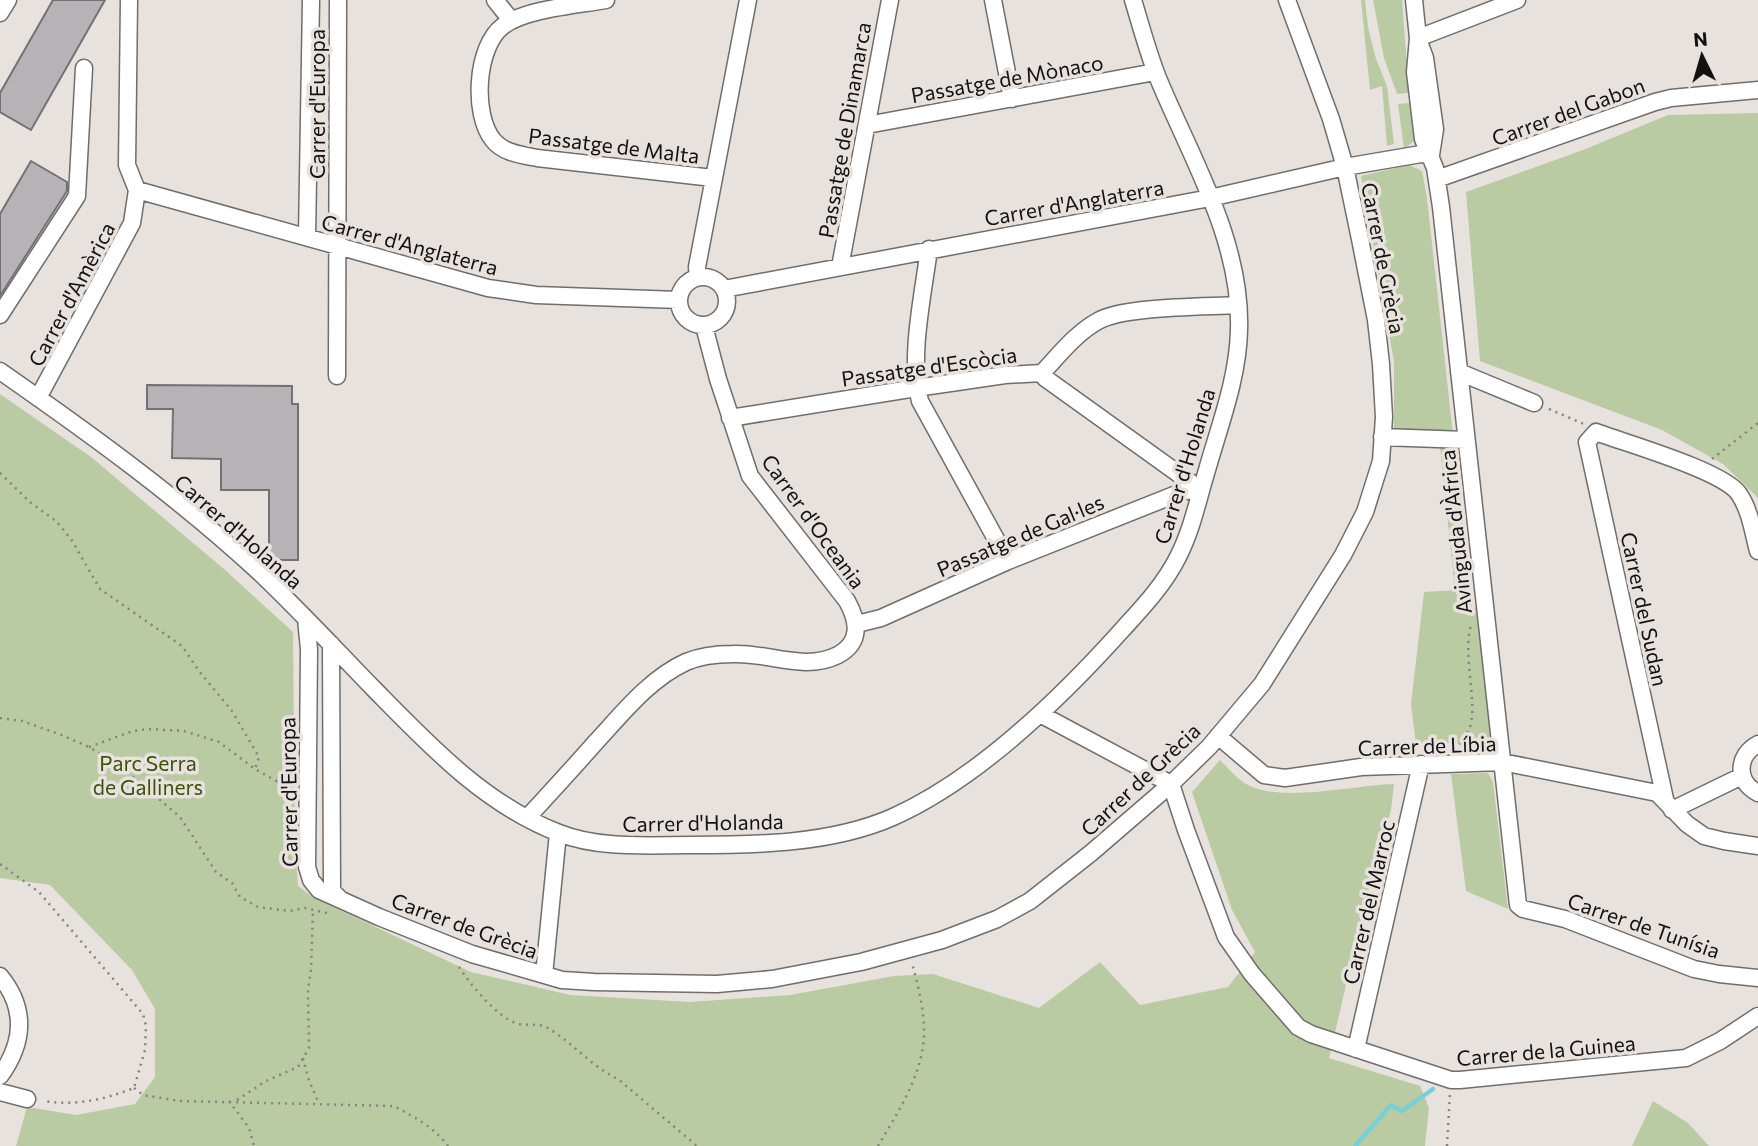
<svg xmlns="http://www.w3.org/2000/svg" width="1758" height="1146" viewBox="0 0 1758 1146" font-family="Commissioner,sans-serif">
<rect width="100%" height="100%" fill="#e7e2de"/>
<path fill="#bacaa2" d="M 1361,0 L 1365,0 L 1368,27 L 1376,59 L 1387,86 L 1394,144 L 1387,146 L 1382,86 L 1370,90 Z
M 1373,0 L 1402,0 L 1409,93 L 1397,94 L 1384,58 Z
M 1410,103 L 1414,141 L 1404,149 L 1398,104 Z
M 1758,113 L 1758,498 L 1723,464 L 1662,430 L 1480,361 L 1466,192 L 1583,150 L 1668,115 Z
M 1409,165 L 1422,171 L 1427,198 L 1472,608 L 1478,608 L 1492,736 L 1482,744 L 1416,744 L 1411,704 L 1424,592 L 1455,590 L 1440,446 L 1394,446 L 1394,362 L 1361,176 Z
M 0,394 L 91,457 L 224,569 L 293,632 L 295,848 L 298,886 L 314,898 L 471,972 L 570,995 L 690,1002 L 790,995 L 894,976 L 933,974 L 1039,1008 L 1100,962 L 1140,1005 L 1228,987 L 1255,952 L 1232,910 L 1192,792 L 1220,760 C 1228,768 1238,780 1248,785 C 1281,803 1355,785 1394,784 L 1391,810 L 1366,899 L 1329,1058 L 1420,1086 L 1429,1108 L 1425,1146 L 16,1146 L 27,1107 L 76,1115 L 135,1104 L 155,1077 L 155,1009 L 132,970 L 50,885 L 0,878 Z
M 1488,773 L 1493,782 L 1508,909 L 1466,891 L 1451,774 Z
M 1653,1101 L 1688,1123 L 1709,1146 L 1632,1146 Z"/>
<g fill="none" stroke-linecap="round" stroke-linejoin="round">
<path stroke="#75d0d7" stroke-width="4.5" d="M 1355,1146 L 1391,1105 L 1402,1111 L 1433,1089"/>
</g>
<path fill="#b6b3b7" stroke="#747175" stroke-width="2" d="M 53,0 L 105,0 L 31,130 L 0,112 L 0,93 Z
M 31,161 L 67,182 L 67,191 L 0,296 L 0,214 Z
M 147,385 L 292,386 L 292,404 L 298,404 L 298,560 L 269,560 L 269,490 L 221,490 L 221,459 L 172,458 L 173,409 L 147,409 Z"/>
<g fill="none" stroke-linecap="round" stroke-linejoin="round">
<g stroke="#716d6a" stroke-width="19">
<path id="minor" d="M 495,0 L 511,20
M 606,0 C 578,5 525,9 503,26 C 476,46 472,114 493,140 C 503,153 522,155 537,158 L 713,178
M 993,0 L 1012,99
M 1414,0 L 1418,38 L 1415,72 L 1423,139 L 1435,168 L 1441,207 L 1518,905 L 1523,909 L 1565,919 L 1694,969 L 1719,974 L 1758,978
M 0,13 L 8,0
M 1418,38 L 1517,0
M 1421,47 L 1425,58 L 1435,129 L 1431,155
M 867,125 L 1155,72
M 1437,179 L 1655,102 L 1671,98 L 1758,90
M 137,190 L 488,288 L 536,295 L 679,300
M 307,237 L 311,0
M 929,249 C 923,295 909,357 920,401 L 1008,561
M 840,267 L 890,0
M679 301a24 24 0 1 1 48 0a24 24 0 1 1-48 0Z
M 698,277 L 697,267 L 748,0
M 724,289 L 1210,198 L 1345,167 L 1421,154 L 1431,155
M 0,315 L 77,196 L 84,68
M 0,371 C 89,433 179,498 259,572 C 299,610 336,650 374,689 C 428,744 485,805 559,833 C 599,849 648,845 691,845 C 756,845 832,844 893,817 C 978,779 1060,699 1122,630 C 1142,608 1164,585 1178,557 C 1192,530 1198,499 1207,470 C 1220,424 1238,378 1239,330 C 1242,241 1191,158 1158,78 C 1148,53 1141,26 1133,0
M 1459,372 L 1534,403
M 1042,373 L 1045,378 L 1201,490
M 337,376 L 338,0
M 38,398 L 132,223 L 137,190 L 127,165 L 129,0
M 730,418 L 916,388 L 1005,375 L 1042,373 C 1059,355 1076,333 1098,321 C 1124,306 1205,307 1238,305
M 1382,437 L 1466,440
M 306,619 L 309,649 L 307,867 L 311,880 L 319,890 L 379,917 L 472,954 L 562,980 L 594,982 L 717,984 L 772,979 L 861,962 L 942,940 L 997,919 L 1030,901 L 1091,853 L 1171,784 L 1209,747 L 1262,684 L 1343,555 L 1365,512 L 1381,461 L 1384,417 L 1381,364 L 1376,320 L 1360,239 L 1345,167 L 1331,119 L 1287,0
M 857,624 L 881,618 L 1008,561 L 1184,491 L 1201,490
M 331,644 L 332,891 L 340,899
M 1040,714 L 1171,784 L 1186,830 L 1226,937 L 1252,974 L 1298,1027 L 1311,1034 L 1451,1080 L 1460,1080 L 1686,1058 L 1720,1041 L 1758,1016
M 1218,736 L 1264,775 L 1285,778 L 1361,767 L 1502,762 L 1657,793 L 1687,824 L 1704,836 L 1724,841 L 1758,846
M 1758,744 C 1736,756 1736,782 1758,793
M 1665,799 L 1587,442 L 1596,432 C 1625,443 1724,471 1739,494 C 1750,510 1753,532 1758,551
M 1672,810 L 1742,776
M 527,818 C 550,793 573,768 595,743 C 622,714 649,679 686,662 C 700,656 717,654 733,654 C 768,652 804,672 838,655 C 862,642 858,621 847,601 L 750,476 L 718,379 L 704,326
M 544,975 L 558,833
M 0,976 C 27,1009 24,1043 0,1076
M 1356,1049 L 1421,764
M 0,1092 L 27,1099"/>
</g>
<path stroke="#85827f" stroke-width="2.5" stroke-dasharray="2 5" stroke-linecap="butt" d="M 1549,409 L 1584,424
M 1712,459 L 1758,423
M 0,473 L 31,503 L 56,521 L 71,539 L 100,589 L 182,646 L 199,671 L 232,711 L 259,757 L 255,769
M 0,718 L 22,721 L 59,734 L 89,747 L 125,770 L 180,817 L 216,872 L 232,883 L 240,897 L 258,907 L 289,911 L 305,908 L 331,914
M 1460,745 C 1463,740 1466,735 1469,730 C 1479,705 1462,656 1471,625
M 89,747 L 133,731 L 147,729 L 184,731 L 219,742 L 255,769 L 294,791
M 0,864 L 39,892 L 143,1014 L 146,1026 L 145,1050 L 134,1088 C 103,1100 76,1106 43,1101
M 459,967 C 470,984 497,1017 516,1023 C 527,1027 536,1022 548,1028 C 573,1043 592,1067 618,1079 L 697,1146
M 303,1058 L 308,1078 L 319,1104
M 134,1088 L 143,1095 L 180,1101 L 394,1106 C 414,1117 434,1127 448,1146
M 237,1100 L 266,1081 L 298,1067 L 309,1048 L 308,990 L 311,970 L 313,910
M 229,1101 L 249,1128 L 254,1146
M 878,1146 C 898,1112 924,1073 924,1032 C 924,1009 918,985 912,963
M 1447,1146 L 1450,1093"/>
<use href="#minor" stroke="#fff" stroke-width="16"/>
</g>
<g text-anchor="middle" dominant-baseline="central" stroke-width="7" stroke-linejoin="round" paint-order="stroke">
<g font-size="21" fill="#141211" stroke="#e7e2de">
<text transform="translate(1007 78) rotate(-10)">Passatge de Mònaco</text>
<text transform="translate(316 104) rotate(-90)">Carrer d'Europa</text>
<text transform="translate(1568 111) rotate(-20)">Carrer del Gabon</text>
<text transform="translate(844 130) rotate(-80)">Passatge de Dinamarca</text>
<text transform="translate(614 145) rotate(7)">Passatge de Malta</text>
<text transform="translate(1074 202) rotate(-10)">Carrer d'Anglaterra</text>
<text transform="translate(410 244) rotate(15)">Carrer d'Anglaterra</text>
<text transform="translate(1384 258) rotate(79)">Carrer de Grècia</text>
<text transform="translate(71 294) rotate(-62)">Carrer d'Amèrica</text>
<text transform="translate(929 366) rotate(-8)">Passatge d'Escòcia</text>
<text transform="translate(1184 466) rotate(-73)">Carrer d'Holanda</text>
<text transform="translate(814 521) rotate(54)">Carrer d'Oceania</text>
<text transform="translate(239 531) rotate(41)">Carrer d'Holanda</text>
<text transform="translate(1455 532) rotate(-96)">Avinguda d'Àfrica</text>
<text transform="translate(1020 535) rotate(-23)">Passatge de Gal·les</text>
<text transform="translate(1645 609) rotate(78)">Carrer del Sudan</text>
<text transform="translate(1427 745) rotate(-2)">Carrer de Líbia</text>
<text transform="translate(1140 779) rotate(-43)">Carrer de Grècia</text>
<text transform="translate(288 792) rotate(-91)">Carrer d'Europa</text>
<text transform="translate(703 822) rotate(-1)">Carrer d'Holanda</text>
<text transform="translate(1368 902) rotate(-77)">Carrer del Marroc</text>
<text transform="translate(465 925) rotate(20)">Carrer de Grècia</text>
<text transform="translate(1644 925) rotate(19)">Carrer de Tunísia</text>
<text transform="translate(1546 1050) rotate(-5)">Carrer de la Guinea</text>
</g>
<g font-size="21" fill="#3c5009" stroke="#e7e2de">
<text x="148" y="762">Parc Serra<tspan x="148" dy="24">de Galliners</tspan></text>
</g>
</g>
<g transform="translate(1702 56) rotate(355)" stroke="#e7e2de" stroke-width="5" paint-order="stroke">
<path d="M0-5L12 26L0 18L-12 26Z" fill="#141211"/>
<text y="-10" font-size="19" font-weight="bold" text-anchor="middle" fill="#141211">N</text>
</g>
</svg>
